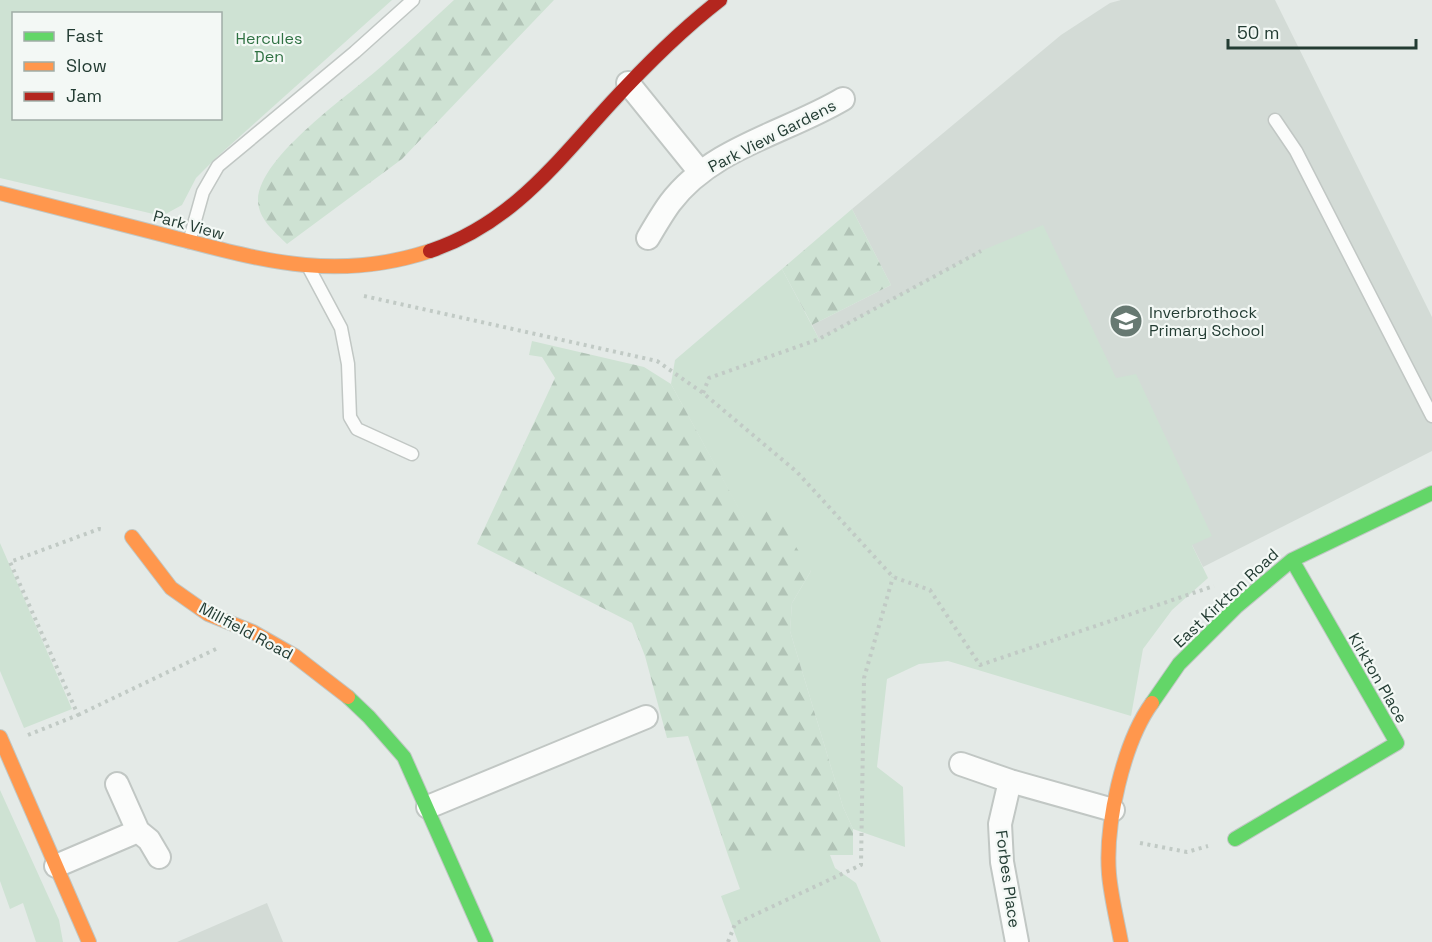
<svg xmlns="http://www.w3.org/2000/svg" width="1432" height="942" viewBox="0 0 1432 942" font-family="'Space Grotesk',sans-serif">
<defs>
<pattern id="forest-firs" width="22" height="20" patternUnits="userSpaceOnUse" patternTransform="scale(1.5)"><rect width="22" height="20" fill="#cee2d3"/><path d="M5 1l3.5 6h-7zM16 11l3.5 6h-7z" fill="#b1c3b6"/></pattern>
</defs>
<rect width="100%" height="100%" fill="#e4eae7"/>
<path fill="#d3dbd6" d="M 1121,0 L 1275,0 L 1432,317 L 1432,451 L 1203,567 L 1192,545 L 940,583 L 812,325 L 891,285 L 852,209 L 1061,35 L 1110,3 Z
M 267,903 L 283,942 L 177,942 L 230,919 Z"/>
<path fill="#cee2d3" fill-rule="evenodd" d="M 0,0 L 392,0 L 218,156 L 196,178 L 182,205 L 162,216 L 0,178 ZM 14,14 L 220,14 L 220,118 L 14,118 Z
M 1043,225 L 1116,378 L 1136,374 L 1212,536 L 1192,545 L 1208,578 L 1172,610 L 1143,649 L 1131,716 L 948,661 L 919,664 L 887,679 L 877,767 L 903,787 L 905,847 L 853,829 L 843,807 L 790,631 L 792,603 L 811,571 L 747,524 L 671,384 L 675,360 L 782,269 L 819,339 L 981,251 Z
M 0,543 L 72,709 L 24,728 L 0,671 Z
M 0,790 L 59,920 L 63,942 L 36,942 L 23,903 L 10,909 L 0,881 Z
M 728,855 L 830,855 L 835,868 L 856,883 L 881,942 L 738,942 L 721,896 L 740,889 Z"/>
<path fill="url(#forest-firs)" d="M 454,0 L 554,0 L 402,159 L 287,244 C 275,232 258,219 258,200 C 259,156 351,94 383,65 C 407,44 430,22 454,0 Z
M 852,209 L 891,285 L 812,325 L 782,269 Z
M 532,341 L 644,367 L 671,384 L 747,523 L 772,508 L 811,571 L 792,603 L 790,631 L 843,807 L 853,829 L 853,855 L 728,855 L 688,736 L 667,738 L 645,656 L 632,623 L 477,544 L 555,378 L 542,357 L 529,355 Z"/>
<g fill="none" stroke-linecap="round" stroke-linejoin="round">
<g stroke="#c1c7c4" stroke-width="15">
<path id="lane" d="M 1275,120 L 1296,151 L 1432,416
M 189,242 L 203,192 L 218,166 L 355,52 L 413,0
M 310,270 L 341,328 L 348,364 L 350,417 L 357,429 L 412,454"/>
</g>
<g stroke="#c1c7c4" stroke-width="26">
<path id="street" d="M 628,83 L 700,172
M 648,238 C 655,226 662,214 670,203 C 712,147 786,133 843,99
M 961,764 L 1010,781
M 117,784 L 138,831
M 428,807 L 646,717
M 56,866 L 138,831 L 149,840 L 159,857
M 1017,942 L 1002,862 L 1000,824 L 1010,781 L 1113,810"/>
</g>
<g stroke="#c0c7c4" stroke-width="16">
<path id="fast" d="M 348,697 L 369,717 L 404,757 L 486,942
M 1152,703 L 1179,664 L 1236,607 L 1292,560 L 1432,493
M 1235,839 L 1397,743 L 1292,560"/>
</g>
<g stroke="#c0c7c4" stroke-width="16">
<path id="slow" d="M 0,193 C 55,207 110,221 164,235 C 258,259 333,283 430,251
M 132,537 L 171,588 L 208,614 L 253,632 L 295,656 L 348,697
M 0,737 L 89,942
M 1121,942 C 1117,920 1111,897 1109,874 C 1105,825 1123,743 1152,703"/>
</g>
<g stroke="#c0c7c4" stroke-width="16">
<path id="jam" d="M 430,251 C 511,224 555,164 611,103 C 645,66 680,31 720,0"/>
</g>
<path stroke="#c1cac5" stroke-width="4" stroke-dasharray="3 4.5" stroke-linecap="butt" d="M 364,296 L 657,361 L 703,393 L 797,472 L 893,577 L 930,590 L 980,665 L 1214,586
M 703,393 L 709,378 L 819,339 L 981,251
M 78,715 L 218,648
M 28,735 L 78,715 L 10,562 L 99,529 L 105,530
M 1140,843 L 1187,852 L 1208,846
M 728,942 L 735,924 L 861,865 L 864,678 L 893,577"/>
<use href="#lane" stroke="#fbfcfb" stroke-width="12"/>
<use href="#street" stroke="#fbfcfb" stroke-width="22"/>
<use href="#fast" stroke="#63d668" stroke-width="14"/>
<use href="#slow" stroke="#ff974d" stroke-width="14"/>
<use href="#jam" stroke="#b3261e" stroke-width="14"/>
</g>
<defs>
<g id="school-disc" transform="scale(1.725)"><circle r="9.5" fill="#677972" stroke="#f3f8f5"/><path d="M0-5L7-2L0 1L-7-2ZM-4 1L0 2.5L4 1V4Q0 6-4 4Z" fill="#fff"/></g>
</defs>
<g fill-rule="evenodd">
<use href="#school-disc" x="1126" y="321"/>
</g>
<g text-anchor="middle" dominant-baseline="central" stroke-width="4.5" stroke-linejoin="round" paint-order="stroke">
<g font-size="16" fill="#2f7142" stroke="#f3f8f5">
<text x="269" y="38">Hercules<tspan x="269" dy="18">Den</tspan></text>
</g>
<g font-size="16" fill="#233c33" stroke="#f3f8f5">
<text transform="translate(772 136) rotate(-27)">Park View Gardens</text>
<text transform="translate(189 225) rotate(15)">Park View</text>
<text transform="translate(1226 598) rotate(-43)">East Kirkton Road</text>
<text transform="translate(246 631) rotate(28)">Millfield Road</text>
<text transform="translate(1378 678) rotate(60)">Kirkton Place</text>
<text transform="translate(1008 879) rotate(82)">Forbes Place</text>
</g>
<g font-size="16" fill="#233c33" stroke="#f3f8f5" text-anchor="start">
<text x="1149" y="312">Inverbrothock<tspan x="1149" dy="18">Primary School</tspan></text>
</g>
</g>
<rect x="12" y="12" width="210" height="108" fill="#f3f8f5" stroke="#a0ada7" stroke-width="1.5"/>
<rect x="24" y="32" width="30" height="9" fill="#63d668" stroke="#a0ada7" stroke-width="1.5"/>
<text x="66" y="42" font-size="18" fill="#233c33">Fast</text>
<rect x="24" y="62" width="30" height="9" fill="#ff974d" stroke="#a0ada7" stroke-width="1.5"/>
<text x="66" y="72" font-size="18" fill="#233c33">Slow</text>
<rect x="24" y="92" width="30" height="9" fill="#b3261e" stroke="#a0ada7" stroke-width="1.5"/>
<text x="66" y="102" font-size="18" fill="#233c33">Jam</text>
<path d="M1228 39v9h188v-9" fill="none" stroke="#233c33" stroke-width="3"/>
<text x="1237" y="39" font-size="18" fill="#233c33" stroke="#f3f8f5" stroke-width="4.5" paint-order="stroke">50 m</text>
</svg>
